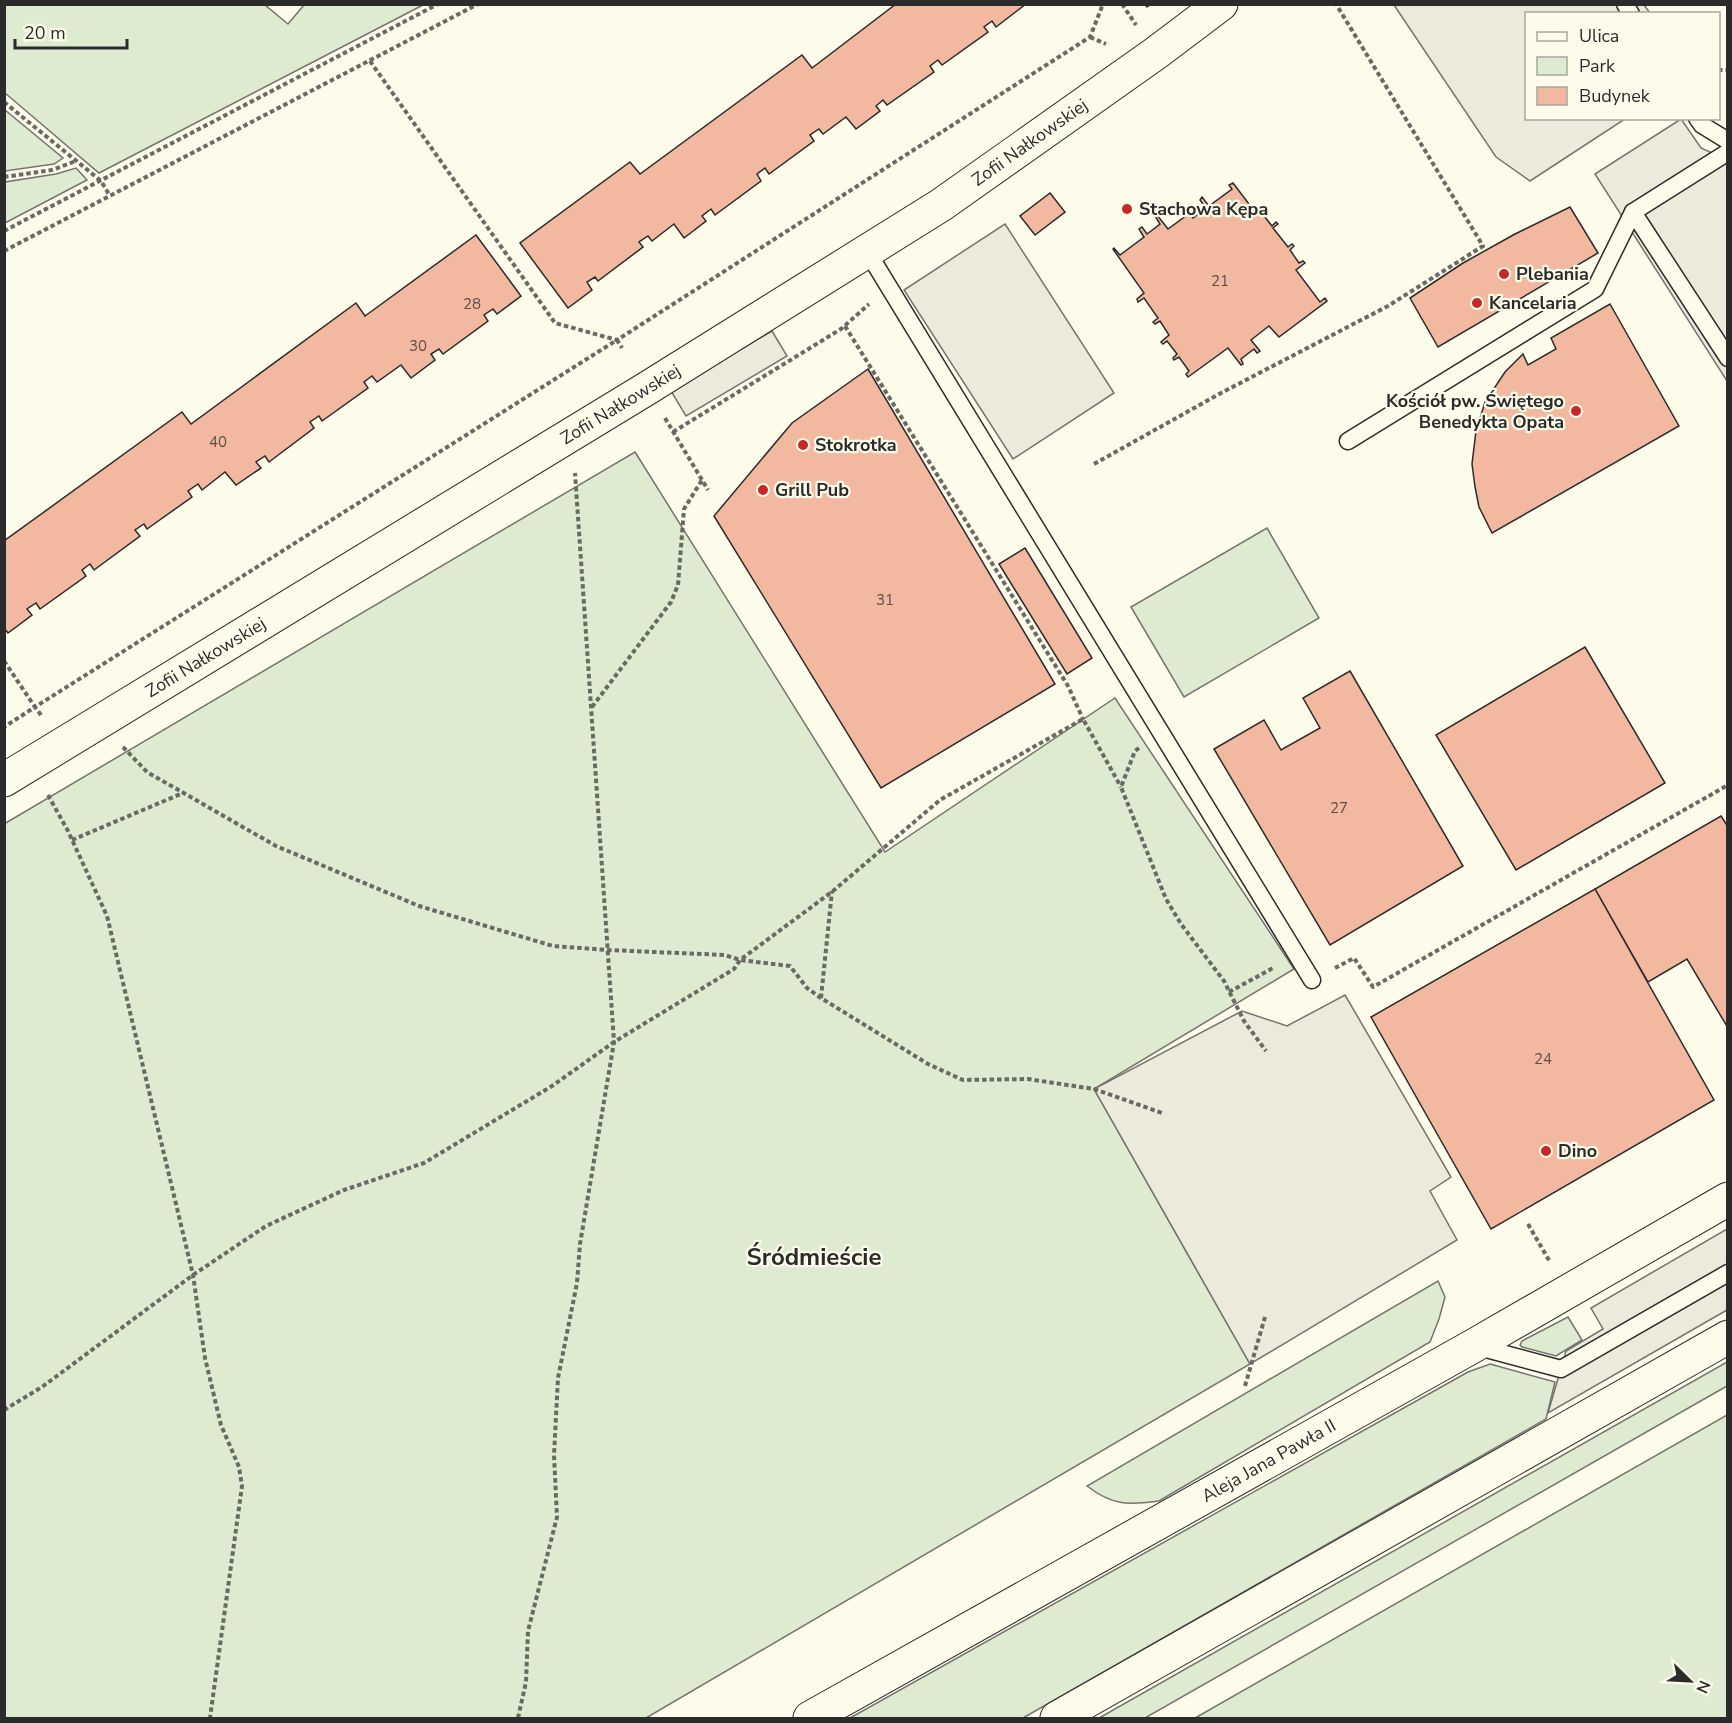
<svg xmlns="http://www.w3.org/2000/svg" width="1732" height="1723" font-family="'Nunito Sans',sans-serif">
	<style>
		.green { fill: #deebd1; stroke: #74746e; stroke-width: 1.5 }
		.parking { fill: #eceadb; stroke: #74746e; stroke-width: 1.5 }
		.building { fill: #f2b8a0; stroke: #2b2b2b; stroke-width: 1.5 }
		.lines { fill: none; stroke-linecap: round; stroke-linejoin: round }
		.lane-casing { stroke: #2b2b2b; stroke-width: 19 }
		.street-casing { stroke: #2b2b2b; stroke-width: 35 }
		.secondary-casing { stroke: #2b2b2b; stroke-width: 35 }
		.path { stroke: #6a6964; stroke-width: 4; stroke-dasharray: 4.5 3; stroke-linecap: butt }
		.lane { stroke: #fdfbea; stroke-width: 16 }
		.street { stroke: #fdfbea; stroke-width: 33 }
		.secondary { stroke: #fdfbea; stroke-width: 33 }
		.fence { stroke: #2b2b2b; stroke-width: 1.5; stroke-dasharray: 8 3; stroke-linecap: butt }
		.poi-dot { fill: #c62828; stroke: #fdfbea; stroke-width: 2 }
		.labels { text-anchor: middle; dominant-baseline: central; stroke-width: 4.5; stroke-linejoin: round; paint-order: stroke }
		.number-label { font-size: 15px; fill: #5d4e48 }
		.street-label { font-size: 18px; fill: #2b2b2b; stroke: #fdfbea }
		.poi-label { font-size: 18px; font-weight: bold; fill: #2b2b2b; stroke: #fdfbea; text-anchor: start }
		.district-label { font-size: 24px; font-weight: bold; fill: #2b2b2b; stroke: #fdfbea }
	</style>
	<rect width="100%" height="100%" fill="#fdfbea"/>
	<g class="green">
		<polygon points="5,4 265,5 288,24 304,5 423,5 99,173 5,93"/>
		<polygon points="5,110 63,158 54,164 5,171"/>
		<polygon points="76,168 87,180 5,223 5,182 56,174"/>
		<polygon points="635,452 885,852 1115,698 1294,969 1094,1089 1250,1364 646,1718 5,1718 4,824"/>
		<polygon points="1267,528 1319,618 1184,697 1131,607"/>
		<path d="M1438,1281L1445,1297L1439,1319L1430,1342L1159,1501C1128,1505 1113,1506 1087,1486Z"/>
		<polygon points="1568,1317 1582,1340 1556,1356 1522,1347 1520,1345 1522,1341"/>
		<polygon points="1727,1362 1727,1386 1145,1718 1099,1718"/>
		<polygon points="1490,1364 1555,1382 1546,1419 1023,1718 850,1718 1468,1372"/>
		<polygon points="1727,1415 1727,1718 1195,1718"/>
	</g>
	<g class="parking">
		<polygon points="1394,5 1644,5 1650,13 1526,14 1526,118 1625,119 1530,181 1496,157"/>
		<polygon points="1681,119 1701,148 1727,160 1727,381 1595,174"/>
		<polygon points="1005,224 1114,393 1013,459 904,290"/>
		<polygon points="772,331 787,356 686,416 671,391"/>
		<polygon points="1345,995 1451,1177 1430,1191 1457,1240 1250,1364 1094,1089 1242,1011 1287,1026"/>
		<polygon points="1727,1229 1727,1310 1548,1413 1566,1351 1603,1329 1591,1308"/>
	</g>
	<g class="building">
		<polygon points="896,4 1026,4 996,27 992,21 984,27 988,32 942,65 938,60 930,66 934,72 887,105 883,100 876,106 880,111 856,129 846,117 823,134 819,129 810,135 814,141 769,174 765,168 757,174 761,181 715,215 711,209 702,216 706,221 684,238 674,224 652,241 648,236 639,242 643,247 598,281 595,277 587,282 592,290 568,308 520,243 630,162 640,174 802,55 812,68"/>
		<polygon points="1233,183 1255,212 1264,205 1265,208 1261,212 1272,226 1276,222 1278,224 1273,228 1288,247 1292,244 1294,246 1290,250 1299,263 1303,261 1305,263 1296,270 1320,302 1325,298 1327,301 1279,337 1269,326 1251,340 1260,351 1257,353 1254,349 1241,359 1243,364 1241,365 1228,348 1188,377 1186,374 1189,371 1179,357 1174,360 1173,358 1177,354 1167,341 1163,344 1161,342 1169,335 1160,321 1155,324 1153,322 1158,318 1144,298 1138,302 1137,299 1144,293 1113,249 1114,248 1120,255 1144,237 1139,229 1142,227 1147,234 1160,224 1155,216 1157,215 1168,229 1187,215 1184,211 1186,209 1193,218 1206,208 1200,200 1202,197 1209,206 1232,189 1229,185"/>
		<polygon points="1050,193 1065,212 1035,235 1020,216"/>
		<polygon points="1570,207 1598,253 1438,347 1410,298 1463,263 1515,234"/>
		<polygon points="476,235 521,296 497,314 493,309 484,315 488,321 443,354 439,349 431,354 435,360 411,378 401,365 377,382 372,376 364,382 368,388 322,421 319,416 310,422 314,428 269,462 265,456 256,462 261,468 236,485 225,472 202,490 198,484 188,491 192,497 147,529 144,524 135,530 140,536 94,570 90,564 82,570 86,576 40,609 36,603 27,609 32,615 8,633 4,628 4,541 182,412 191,424 356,303 365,316"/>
		<polygon points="1610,304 1679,426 1492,533 1479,507 1475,487 1472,464 1476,431 1485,402 1505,372 1523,354 1528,365 1556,349 1551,338"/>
		<polygon points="868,369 1055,684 881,788 714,516 792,423"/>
		<polygon points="1025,548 1092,658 1067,674 999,564"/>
		<polygon points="1585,647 1665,783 1516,870 1436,735"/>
		<polygon points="1350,671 1463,866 1330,945 1214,749 1264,720 1281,750 1320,728 1303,698"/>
		<polygon points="1721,816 1728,827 1728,1028 1687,959 1648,982 1595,889"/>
		<polygon points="1595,889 1714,1100 1491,1229 1371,1017"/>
	</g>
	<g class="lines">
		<g class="lane-casing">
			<g id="lane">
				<polyline points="1625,4 1631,14"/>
				<polyline points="1697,118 1702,125 1728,141"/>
				<polyline points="1728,152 1633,212 1728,358"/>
				<polyline points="867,251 1312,980"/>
				<polyline points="1348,441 1595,289 1633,212"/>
				<polyline points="1475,1346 1561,1369 1728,1273"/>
			</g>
		</g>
		<g class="street-casing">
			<g id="street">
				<path id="s1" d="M4,780L646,389L941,205L1156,53L1221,4"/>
			</g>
		</g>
		<g class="secondary-casing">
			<g id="secondary">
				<path id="s2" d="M810,1718L1475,1345L1728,1199"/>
				<polyline points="1057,1718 1728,1337"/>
			</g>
		</g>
		<g class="path">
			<polyline points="1122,4 1136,25"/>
			<polyline points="1090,37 1106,44"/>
			<polyline points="370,61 555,323 617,340 1090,37 1103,4"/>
			<polyline points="1718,70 1728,70"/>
			<polyline points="4,102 101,181 110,196"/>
			<polyline points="4,177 52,170 76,161"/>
			<polyline points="4,231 438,4"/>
			<polyline points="4,251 478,4"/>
			<polyline points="845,326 1068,686 1083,719"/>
			<polyline points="665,418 708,490"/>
			<polyline points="673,432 841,329 869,304"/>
			<polyline points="1094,464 1221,393 1388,306 1483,246 1336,4"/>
			<polyline points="4,661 35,707 4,727"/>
			<polyline points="592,707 671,602 678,585 684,509 702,480"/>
			<polyline points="41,715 35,707 617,340 622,348"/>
			<polyline points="123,747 147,772 276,846 419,906 553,946 608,950 725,955 740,960 790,966 807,988 821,998 928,1064 963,1080 1028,1079 1094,1089 1162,1113"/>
			<polyline points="1139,748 1135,751 1121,787 1166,899 1181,924 1224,981 1244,1021 1266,1051"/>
			<polyline points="48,795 68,831 107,916 193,1275 205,1358 221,1425 239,1467 242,1486 210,1718"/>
			<polyline points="72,840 183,793"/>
			<polyline points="1335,968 1354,958 1373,987 1728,785"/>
			<polyline points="1229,992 1273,968"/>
			<polyline points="821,998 832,891"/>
			<polyline points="1528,1224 1550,1262"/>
			<polyline points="1245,1386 1265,1317"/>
			<polyline points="4,1410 42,1387 193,1275 266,1226 344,1190 424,1163 552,1086 614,1042 734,969 740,960 833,891 940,800 1083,719 1121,787"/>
			<polyline points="518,1718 526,1682 528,1631 557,1517 554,1455 558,1378 577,1283 580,1244 614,1042 575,473"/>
		</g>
		<use href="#lane" class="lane"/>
		<use href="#street" class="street"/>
		<use href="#secondary" class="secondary"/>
		<polyline class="fence" points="1145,4 1147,7 1151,4"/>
	</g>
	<g class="poi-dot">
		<circle cx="1127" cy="209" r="6"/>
		<circle cx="1504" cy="274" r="6"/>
		<circle cx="1477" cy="303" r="6"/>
		<circle cx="1576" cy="411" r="6"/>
		<circle cx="803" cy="445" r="6"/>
		<circle cx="763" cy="490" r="6"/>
		<circle cx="1546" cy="1151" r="6"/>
	</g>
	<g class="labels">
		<g class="number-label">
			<text x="1220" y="281">21</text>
			<text x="472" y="304">28</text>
			<text x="418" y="346">30</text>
			<text x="218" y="442">40</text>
			<text x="885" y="600">31</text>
			<text x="1339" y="808">27</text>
			<text x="1543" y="1059">24</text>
		</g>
		<g class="street-label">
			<text stroke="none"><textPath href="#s1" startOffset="1208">Zofii Nałkowskiej</textPath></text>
			<text stroke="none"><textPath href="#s1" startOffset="722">Zofii Nałkowskiej</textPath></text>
			<text stroke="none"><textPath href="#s1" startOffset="236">Zofii Nałkowskiej</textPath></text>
			<text stroke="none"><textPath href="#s2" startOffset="526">Aleja Jana Pawła II</textPath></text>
		</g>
		<g class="poi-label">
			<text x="1139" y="209">Stachowa Kępa</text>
			<text x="1516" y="274">Plebania</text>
			<text x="1489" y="303">Kancelaria</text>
			<text x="1564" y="401" text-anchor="end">Kościół pw. Świętego<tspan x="1564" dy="21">Benedykta Opata</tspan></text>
			<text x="815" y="445">Stokrotka</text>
			<text x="775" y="490">Grill Pub</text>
			<text x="1558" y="1151">Dino</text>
		</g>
		<g class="district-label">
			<text x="814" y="1257">Śródmieście</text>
		</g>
	</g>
	<rect width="1732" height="1723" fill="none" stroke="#2b2b2b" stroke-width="12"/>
	<rect x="1525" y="12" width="195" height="108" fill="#fdfbea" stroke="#a9a89e" stroke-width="1.5"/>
	<rect x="1537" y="32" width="30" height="9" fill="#fdfbea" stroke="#a9a89e" stroke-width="1.5"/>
	<text x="1579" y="42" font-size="18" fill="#2b2b2b">Ulica</text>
	<rect x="1537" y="57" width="30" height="18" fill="#deebd1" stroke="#a9a89e" stroke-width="1.5"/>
	<text x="1579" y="72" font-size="18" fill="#2b2b2b">Park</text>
	<rect x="1537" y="87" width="30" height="18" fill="#f2b8a0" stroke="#a9a89e" stroke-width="1.5"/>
	<text x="1579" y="102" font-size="18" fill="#2b2b2b">Budynek</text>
	<g transform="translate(1690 1681) rotate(114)" stroke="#fdfbea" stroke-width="4.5" paint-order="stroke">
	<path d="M0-4.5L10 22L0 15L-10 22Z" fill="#2b2b2b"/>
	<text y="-9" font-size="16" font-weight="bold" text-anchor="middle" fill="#2b2b2b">N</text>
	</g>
	<path d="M15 39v9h112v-9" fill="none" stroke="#2b2b2b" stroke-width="3"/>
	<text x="24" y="39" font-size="18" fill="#2b2b2b" stroke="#fdfbea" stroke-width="4.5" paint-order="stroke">20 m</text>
</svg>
